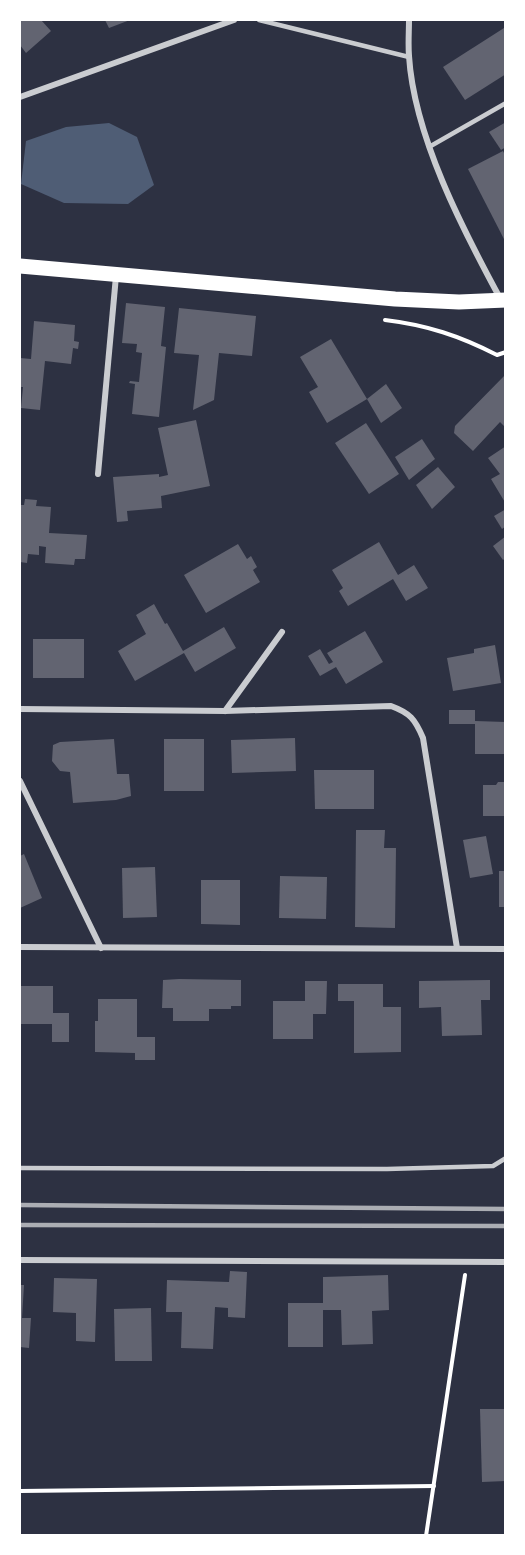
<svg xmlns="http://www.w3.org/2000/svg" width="525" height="1555" font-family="'DejaVu Sans',sans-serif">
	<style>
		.water { fill: #4f5d75 }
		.building { fill: #626471 }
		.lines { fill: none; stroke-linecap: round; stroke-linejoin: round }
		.path { stroke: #fff; stroke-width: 4 }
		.service { stroke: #caccd0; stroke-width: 4.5 }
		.minor { stroke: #caccd0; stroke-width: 6 }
		.primary { stroke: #fff; stroke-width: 15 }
		.rail { stroke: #abadb3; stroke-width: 4.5 }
	</style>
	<rect width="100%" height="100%" fill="#2d3142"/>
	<polygon class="water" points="109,123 137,137 154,185 128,204 64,203 21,184 26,141 66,127"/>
	<g class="building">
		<polygon points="20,20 41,20 51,31 26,53 20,45"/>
		<polygon points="105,20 130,20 109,28"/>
		<polygon points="504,28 506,74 465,100 443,67"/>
		<polygon points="506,122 506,147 501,150 489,132"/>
		<polygon points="503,151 506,157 506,243 468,169"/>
		<polygon points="126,303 165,307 161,346 166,347 159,417 132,414 135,384 129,383 130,381 139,382 142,353 136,352 137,344 122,343"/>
		<polygon points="179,308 256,316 252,356 219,353 214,400 193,410 199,355 174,353"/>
		<polygon points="34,321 75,325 74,341 79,342 78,349 73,348 71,364 45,361 40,410 21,408 23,387 20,387 20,358 31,359"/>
		<polygon points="331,339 367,399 327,423 309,392 318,387 300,357"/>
		<polygon points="506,374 506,428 500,422 473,451 454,433 455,426"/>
		<polygon points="386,384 402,408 381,423 367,399"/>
		<polygon points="196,420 210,486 161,496 162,508 127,511 128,521 117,522 113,477 159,474 159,477 168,475 158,428"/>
		<polygon points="366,423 399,474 369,494 335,443"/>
		<polygon points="422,439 435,459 409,480 395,457"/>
		<polygon points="506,446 506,504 491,479 500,474 488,458"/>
		<polygon points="438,467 455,487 432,509 416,485"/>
		<polygon points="25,499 37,500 36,506 51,507 49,533 87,535 85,559 75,559 74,565 45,563 46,547 39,546 39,555 28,554 27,563 20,562 20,505 24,505"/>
		<polygon points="506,509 506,526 502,529 494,516"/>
		<polygon points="506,536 506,558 503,560 493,546"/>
		<polygon points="379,542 398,575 414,565 428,588 406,601 393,579 348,606 339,591 343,588 332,570"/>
		<polygon points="238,544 247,559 251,556 257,567 253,570 260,582 206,613 184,575"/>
		<polygon points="154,604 165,624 167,623 183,651 224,627 236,648 195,672 184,653 135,681 118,651 146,634 136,615"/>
		<polygon points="365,631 383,662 346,684 336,667 320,676 308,656 320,649 329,664 333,662 327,653"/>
		<rect x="33" y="639" width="51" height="39"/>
		<polygon points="495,645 501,683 453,691 447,658 474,653 474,649"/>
		<polygon points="449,710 475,710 475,721 506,722 506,754 475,754 475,724 449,724"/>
		<polygon points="295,738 296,771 232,773 231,740"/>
		<polygon points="114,739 117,774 129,774 131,796 116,800 73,803 70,772 60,771 52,761 53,745 60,742"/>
		<rect x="164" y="739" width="40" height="52"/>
		<polygon points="314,770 374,770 374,809 315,809"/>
		<polygon points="498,782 506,782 506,816 483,816 483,785 496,785"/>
		<polygon points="356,830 385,830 384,848 396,848 395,928 355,927"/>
		<polygon points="486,836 493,874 470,878 463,840"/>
		<polygon points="24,854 42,898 20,908 20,856"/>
		<polygon points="155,867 157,917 123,918 122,868"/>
		<rect x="499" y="871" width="7" height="36"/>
		<polygon points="280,876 327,877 326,919 279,918"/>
		<polygon points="201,880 240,880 240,925 201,924"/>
		<polygon points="179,979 241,980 241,1006 231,1006 231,1009 209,1009 209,1021 173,1021 173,1008 162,1008 163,980"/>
		<polygon points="490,980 490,1000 481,1000 482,1035 442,1036 441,1007 419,1008 419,981"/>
		<polygon points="305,981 327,981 326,1014 313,1014 313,1039 273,1039 273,1001 305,1001"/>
		<polygon points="338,984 383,984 383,1007 401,1007 401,1052 354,1053 354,1001 338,1001"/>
		<polygon points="21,986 53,986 53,1013 69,1013 69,1042 52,1042 52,1024 20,1024"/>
		<polygon points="98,999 137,999 137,1037 155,1037 155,1060 135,1060 135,1053 95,1052 95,1021 98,1021"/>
		<polygon points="230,1271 247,1272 245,1318 228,1317 228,1308 215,1307 213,1349 181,1348 182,1312 166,1312 167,1280 229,1282"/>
		<polygon points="388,1275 389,1310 372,1311 373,1344 342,1345 341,1310 323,1310 323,1347 288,1347 288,1303 323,1303 323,1277"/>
		<polygon points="54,1278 97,1279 95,1342 76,1341 76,1313 53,1312"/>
		<polygon points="20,1285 24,1285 22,1318 31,1318 29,1348 20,1347"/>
		<polygon points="151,1308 152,1361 115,1361 114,1309"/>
		<polygon points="480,1409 506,1409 506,1481 482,1482"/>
	</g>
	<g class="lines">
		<g class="path">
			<path d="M385,320C427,325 460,336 497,355L506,352"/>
			<polyline points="20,1491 434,1486"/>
			<polyline points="426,1536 465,1275"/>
		</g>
		<g class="service">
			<polyline points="259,20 409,57"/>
			<polyline points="429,147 506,103"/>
			<polyline points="20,1168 387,1169 493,1166 506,1158"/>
		</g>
		<g class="minor">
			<path d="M409,20C409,32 408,44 409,56C414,136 463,230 501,300"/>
			<polyline points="20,97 234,20"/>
			<polyline points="98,474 116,276"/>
			<path d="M20,709L225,711L391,706C410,713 415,719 423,738L457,948"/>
			<polyline points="225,711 282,632"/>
			<polyline points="20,781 101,948"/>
			<polyline points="20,947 506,949"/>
			<polyline points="20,1260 506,1262"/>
		</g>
		<polyline class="primary" points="20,266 395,299 459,302 506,300"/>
		<g class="rail">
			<polyline points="20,1205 506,1209"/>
			<polyline points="20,1225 506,1226"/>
		</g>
	</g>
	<rect width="525" height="1555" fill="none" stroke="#ffffff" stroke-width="42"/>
</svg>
